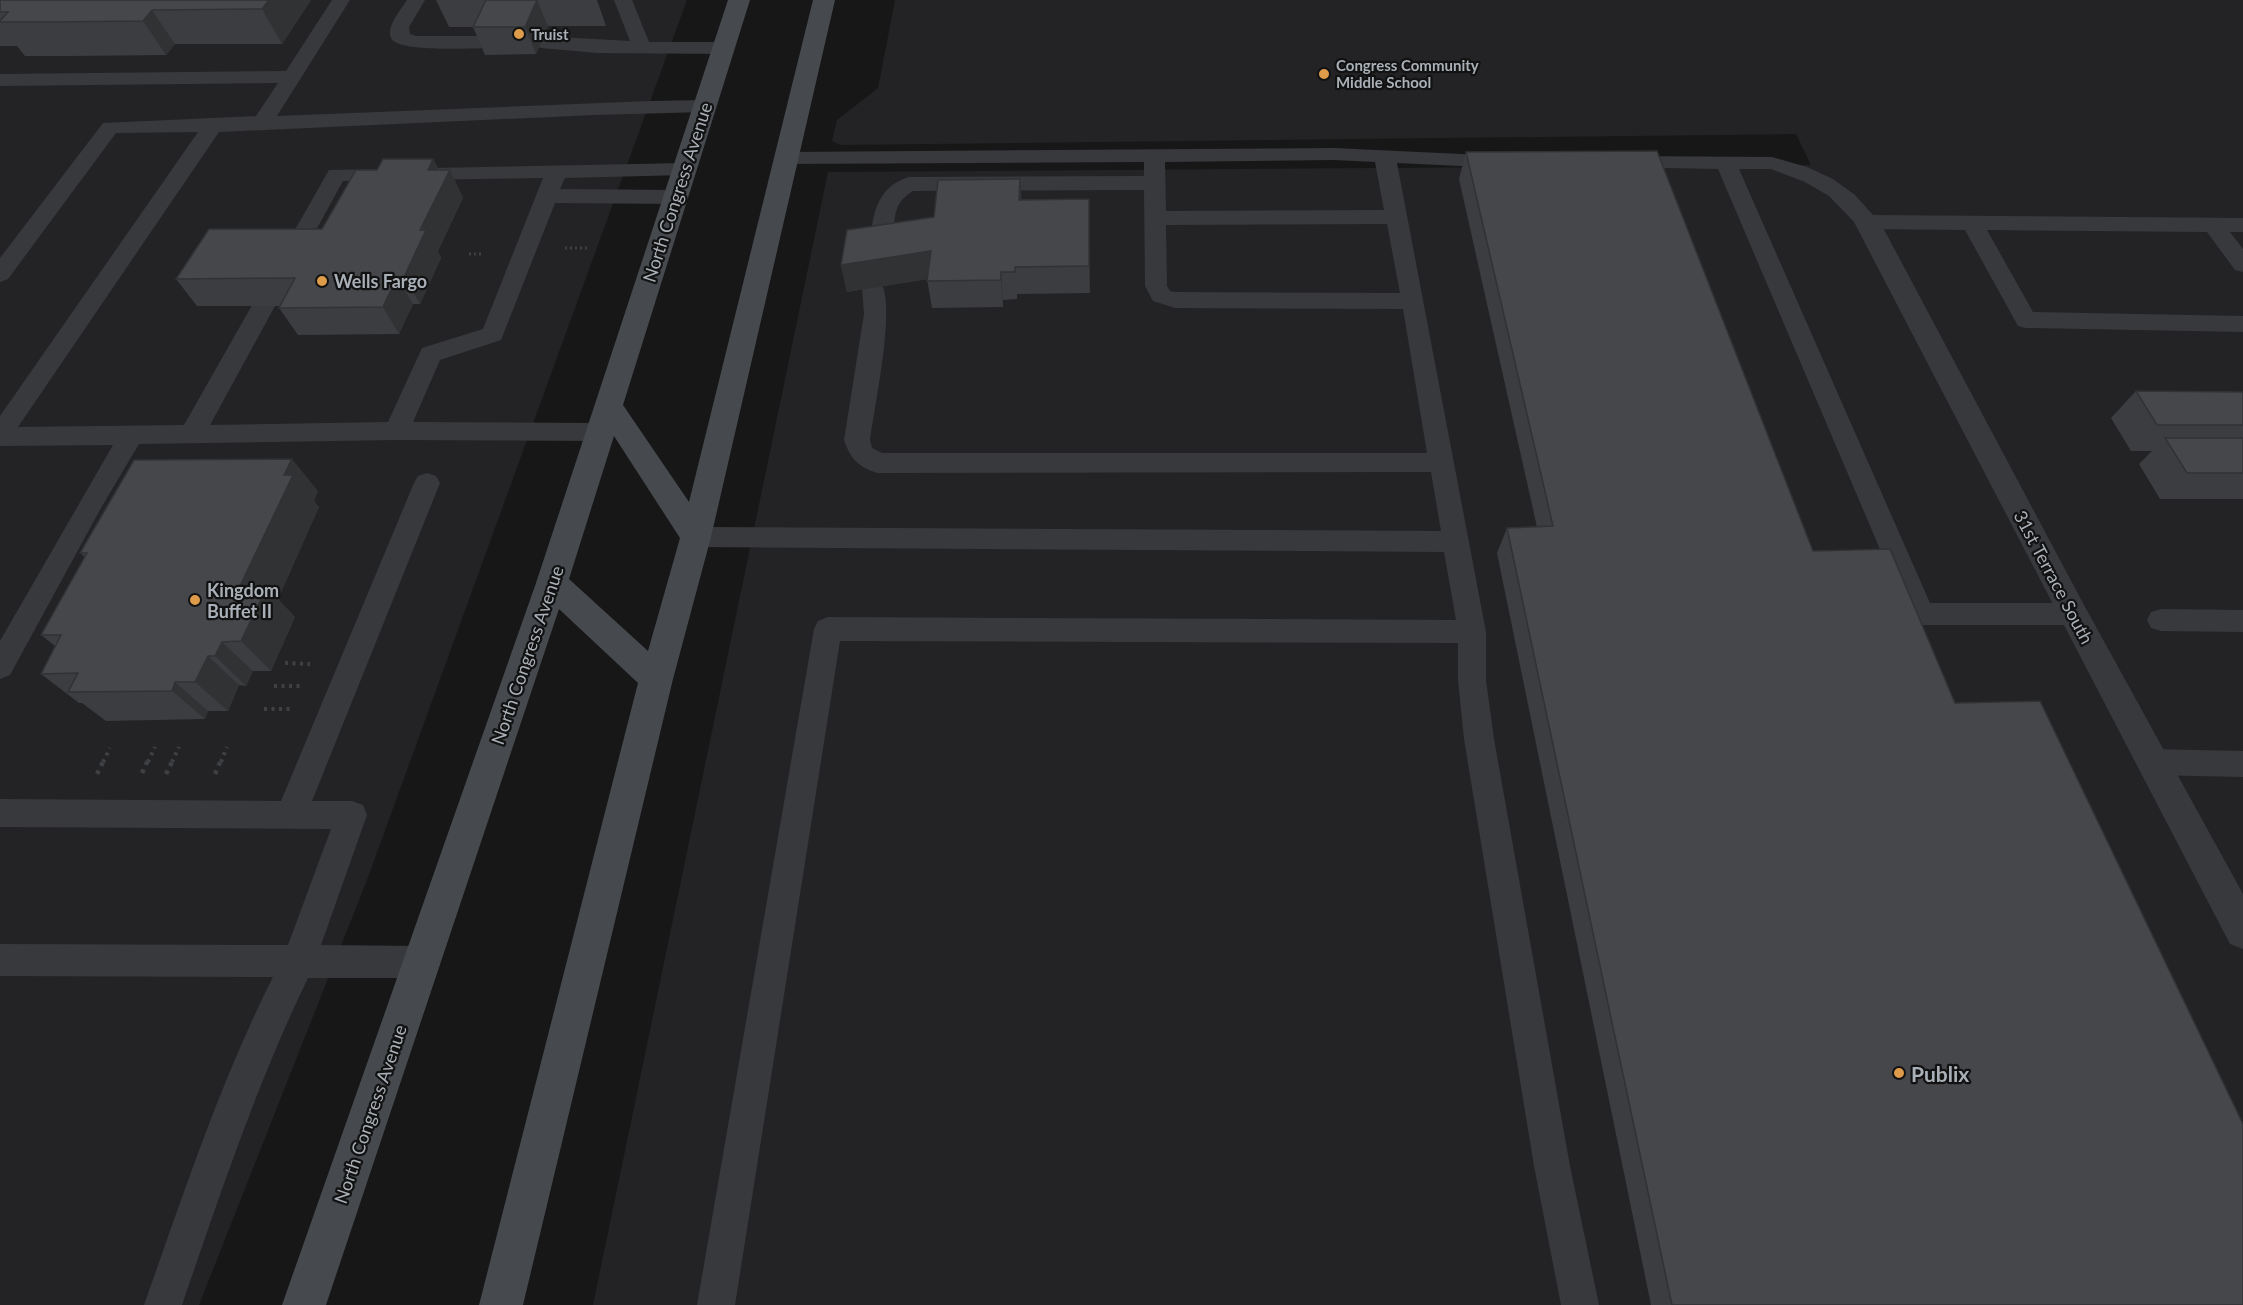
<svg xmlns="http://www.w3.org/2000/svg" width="2243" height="1305" font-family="Lato,sans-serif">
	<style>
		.built { fill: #232325 }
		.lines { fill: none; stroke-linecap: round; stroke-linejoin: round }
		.path-far2 { stroke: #3e4044; stroke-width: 3; stroke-dasharray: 2 3; stroke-linecap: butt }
		.path-far1 { stroke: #3e4044; stroke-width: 4; stroke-dasharray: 3 4.5; stroke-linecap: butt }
		.path { stroke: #3e4044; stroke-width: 4.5; stroke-dasharray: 4 5; stroke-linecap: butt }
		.service { fill: #38393d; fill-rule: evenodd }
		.minor { fill: #38393d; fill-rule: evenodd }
		.secondary { fill: #46494d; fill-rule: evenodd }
		.wall { fill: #3c3d40 }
		.shaded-wall { fill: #313234 }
		.building { fill: #46474b; stroke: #313234; stroke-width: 1.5 }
		.poi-dot { fill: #de9b49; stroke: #121213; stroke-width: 2 }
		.labels { text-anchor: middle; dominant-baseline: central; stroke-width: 4.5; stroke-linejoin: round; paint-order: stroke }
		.far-poi-label { font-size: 15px; font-weight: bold; fill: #aab0b7; stroke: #121213; text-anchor: start }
		.street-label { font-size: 18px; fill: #aab0b7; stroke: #121213 }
		.poi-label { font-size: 18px; font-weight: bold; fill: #aab0b7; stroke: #121213; text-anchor: start }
		.near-poi-label { font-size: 21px; font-weight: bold; fill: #aab0b7; stroke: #121213; text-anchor: start }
	</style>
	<rect width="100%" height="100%" fill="#171718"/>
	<g class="built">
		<polygon points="0,0 687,0 367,880 199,1305 0,1305"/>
		<polygon points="895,0 2243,0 2243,1305 593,1305 828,172 1811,165 1796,134 841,145 832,141 837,120 878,88"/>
	</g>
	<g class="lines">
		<g class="path-far2">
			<polyline points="565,248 588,248"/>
			<polyline points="469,254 483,254"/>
		</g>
		<g class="path-far1">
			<polyline points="285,663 310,664"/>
			<polyline points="274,686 301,686"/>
			<polyline points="264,709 291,709"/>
			<polyline points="103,762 110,748"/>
			<polyline points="148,762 155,747"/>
			<polyline points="172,762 179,747"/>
			<polyline points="221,762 227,747"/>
		</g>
		<g class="path">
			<polyline points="142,773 148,760"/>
			<polyline points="97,774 104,760"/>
			<polyline points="166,774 173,760"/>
			<polyline points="215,774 221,760"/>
		</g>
		<g class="service">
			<polygon points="332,0 350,0 277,116 650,101 705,100 712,102 715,106 712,110 705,112 594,115 219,132 18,427 184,425 255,300 263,298 271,300 275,306 210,425 388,422 422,348 483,329 543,178 343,181 299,261 291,263 283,261 280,256 329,170 685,163 692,164 696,169 692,174 685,175 565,178 560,189 676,190 684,192 687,197 684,202 676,204 555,203 501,340 440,360 413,422 601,423 610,426 614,432 610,438 601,441 396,440 139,444 101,508 10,675 0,679 0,641 113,445 0,446 0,416 198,132 116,133 8,279 0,282 0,258 103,123 256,116 278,83 0,86 0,74 286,71"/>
			<path d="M407,0H425L409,27L410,34L416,36H491L498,38L501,42L498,46L491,48C475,48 397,53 391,38C386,26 401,10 407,0Z"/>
			<polygon points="614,0 632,0 649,42 723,42 730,44 733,48 730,52 723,54 597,53 541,48 534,46 531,42 534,38 541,36 630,41"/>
			<path d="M1334,148L1503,156L1510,157L1513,162L1510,167L1503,168L1397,163L1486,632V680L1494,739L1570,1166L1599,1305H1561L1534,1166L1464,739L1458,680V643L840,641L735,1305H697L814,629L818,621L828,617L1456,620L1444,552L696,547L687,544L683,537L687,530L696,527L1441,531L1431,472L877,473C858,467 850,458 844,440L864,314L862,288L865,283L873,280L881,283C896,307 874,408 870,440L872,448L882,453H1427L1403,309L1175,308L1153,301L1145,286L1144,190L913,191C883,208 902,236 888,258L880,260L872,258C868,251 870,244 871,236C873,209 881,185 909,177L1144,176V162L785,164L778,163L775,158L778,153L785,152ZM1334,160L1375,162L1384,210L1166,211L1165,162ZM1387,224L1400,293L1175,292L1170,291L1167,286L1166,225Z"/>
			<polygon points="1624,156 1772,157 1807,167 1833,179 1855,195 1873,215 2243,218 2243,232 2230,232 2243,249 2243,272 2235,270 2207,232 1987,230 2033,312 2243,316 2243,332 2026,328 2018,326 1965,230 1867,229 1859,227 1829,196 1805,182 1771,169 1739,169 1930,603 2073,603 2083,606 2087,614 2083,622 2073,625 1921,625 1911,622 1718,169 1617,167 1614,162 1617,157"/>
			<path d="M427,473L436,476L440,483L312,801H352L363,805L367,815L321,945L423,946L435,951L440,962L435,973L423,978H308C257,1083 220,1194 182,1305H144C183,1195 220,1082 273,977L0,976V944L288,945L331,829L0,827V799L281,801L414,483L418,476Z"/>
			<polygon points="2161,609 2243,610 2243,632 2161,631 2151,628 2147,620 2151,612"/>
			<polygon points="2151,749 2243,751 2243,777 2151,775 2140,771 2136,762 2140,753"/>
		</g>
		<polygon class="minor" points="1867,214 1876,216 1880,222 2084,605 2243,894 2243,949 2230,944 1854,222 1858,216"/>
		<path class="secondary" d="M728,0H750L623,405L689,502L813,0H835L711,537L673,679L523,1305H479L638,683L559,609L326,1305H282L536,583ZM614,436L680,538L648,651L569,579Z"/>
	</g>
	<g class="wall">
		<polygon points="0,0 311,0 282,44 175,44 166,55 71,56 25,56 17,46 0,46"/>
		<polygon points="436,0 597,0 606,26 548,26 536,54 485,55 473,27 449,27"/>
		<polygon points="1466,152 1813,551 1955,703 2243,1305 1651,1305 1497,553 1507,528 1537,527 1459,179"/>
		<polygon points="433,159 439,170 450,170 463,198 438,251 441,258 420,304 413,304 399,334 298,335 279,308 280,306 197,306 176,279 322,229 377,170"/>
		<polygon points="1020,179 1021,200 1089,199 1090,293 1017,294 1017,299 1003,300 1003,307 932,308 927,279 847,292 841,265 934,217"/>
		<polygon points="2136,391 2243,392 2243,499 2160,499 2139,464 2152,451 2131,451 2111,418"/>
		<polygon points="318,491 314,501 319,507 278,599 295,617 271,671 253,671 246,686 239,685 228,711 208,711 205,719 106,721 82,703 79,703 41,674 55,646 41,635 85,557 80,553"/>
	</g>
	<g class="shaded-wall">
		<polygon points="269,0 311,0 282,44 262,9"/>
		<polygon points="537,0 548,26 536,54 525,27"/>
		<polygon points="152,10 175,44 166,55 143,21"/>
		<polygon points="433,159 444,181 450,170 463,198 438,251 441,258 420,304 404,277 420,230 428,170"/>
		<polygon points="1020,179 1022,206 1019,200"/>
		<polygon points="1089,199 1089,226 1090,293 1089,266"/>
		<polygon points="931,251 935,278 847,292 841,265"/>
		<polygon points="1001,272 1003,300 1003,307 1001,280"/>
		<polygon points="397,277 413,304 399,334 383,307"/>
		<polygon points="292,459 318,491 314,501 319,507 278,599 295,617 271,671 241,641 240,586 284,475"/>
		<polygon points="222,642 253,671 246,686 215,656"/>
		<polygon points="208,656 239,685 228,711 195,682"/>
		<polygon points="175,682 208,711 205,719 172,691"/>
	</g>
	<g class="building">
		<polygon points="0,0 269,0 262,9 152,10 143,21 46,22 0,22 0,21 8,12 0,12"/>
		<polygon points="486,0 537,0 525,27 473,27"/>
		<polygon points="1657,151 1813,551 1890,549 1955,703 2040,701 2243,1124 2243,1305 1672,1305 1507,528 1553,526 1466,152"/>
		<polygon points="383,159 433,159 428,170 450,170 420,230 426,230 404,277 397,277 383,307 279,308 295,278 176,279 209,229 322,229 356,170 377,170"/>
		<polygon points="1020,179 1019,200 1089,199 1089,266 1015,267 1015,272 1001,272 1001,280 927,281 931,251 841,265 847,230 934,217 938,180"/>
		<polygon points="2136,391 2243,392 2243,425 2157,425"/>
		<polygon points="2165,438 2243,438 2243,473 2187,473"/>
		<polygon points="292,459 284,475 293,475 240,586 267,587 241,641 222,642 215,656 208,656 195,682 175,682 172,691 68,692 78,673 41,674 61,635 41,635 87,553 80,553 134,460"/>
	</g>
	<g class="poi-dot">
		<circle cx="519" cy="34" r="6"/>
		<circle cx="1324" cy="74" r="6"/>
		<circle cx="322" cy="281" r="6"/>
		<circle cx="195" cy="600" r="6"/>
		<circle cx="1899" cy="1073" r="6"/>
	</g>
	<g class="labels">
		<g class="far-poi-label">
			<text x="531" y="34">Truist</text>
			<text x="1336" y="65">Congress Community<tspan x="1336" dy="17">Middle School</tspan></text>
		</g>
		<g class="street-label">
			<text transform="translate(677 192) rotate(-72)">North Congress Avenue</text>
			<text transform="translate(2054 577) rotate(62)">31st Terrace South</text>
			<text transform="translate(527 655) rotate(-71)">North Congress Avenue</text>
			<text transform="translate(370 1114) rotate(-71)">North Congress Avenue</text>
		</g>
		<g class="poi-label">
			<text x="334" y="281">Wells Fargo</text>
			<text x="207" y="590">Kingdom<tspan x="207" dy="21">Buffet II</tspan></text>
		</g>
		<g class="near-poi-label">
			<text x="1911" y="1073">Publix</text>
		</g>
	</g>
</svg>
